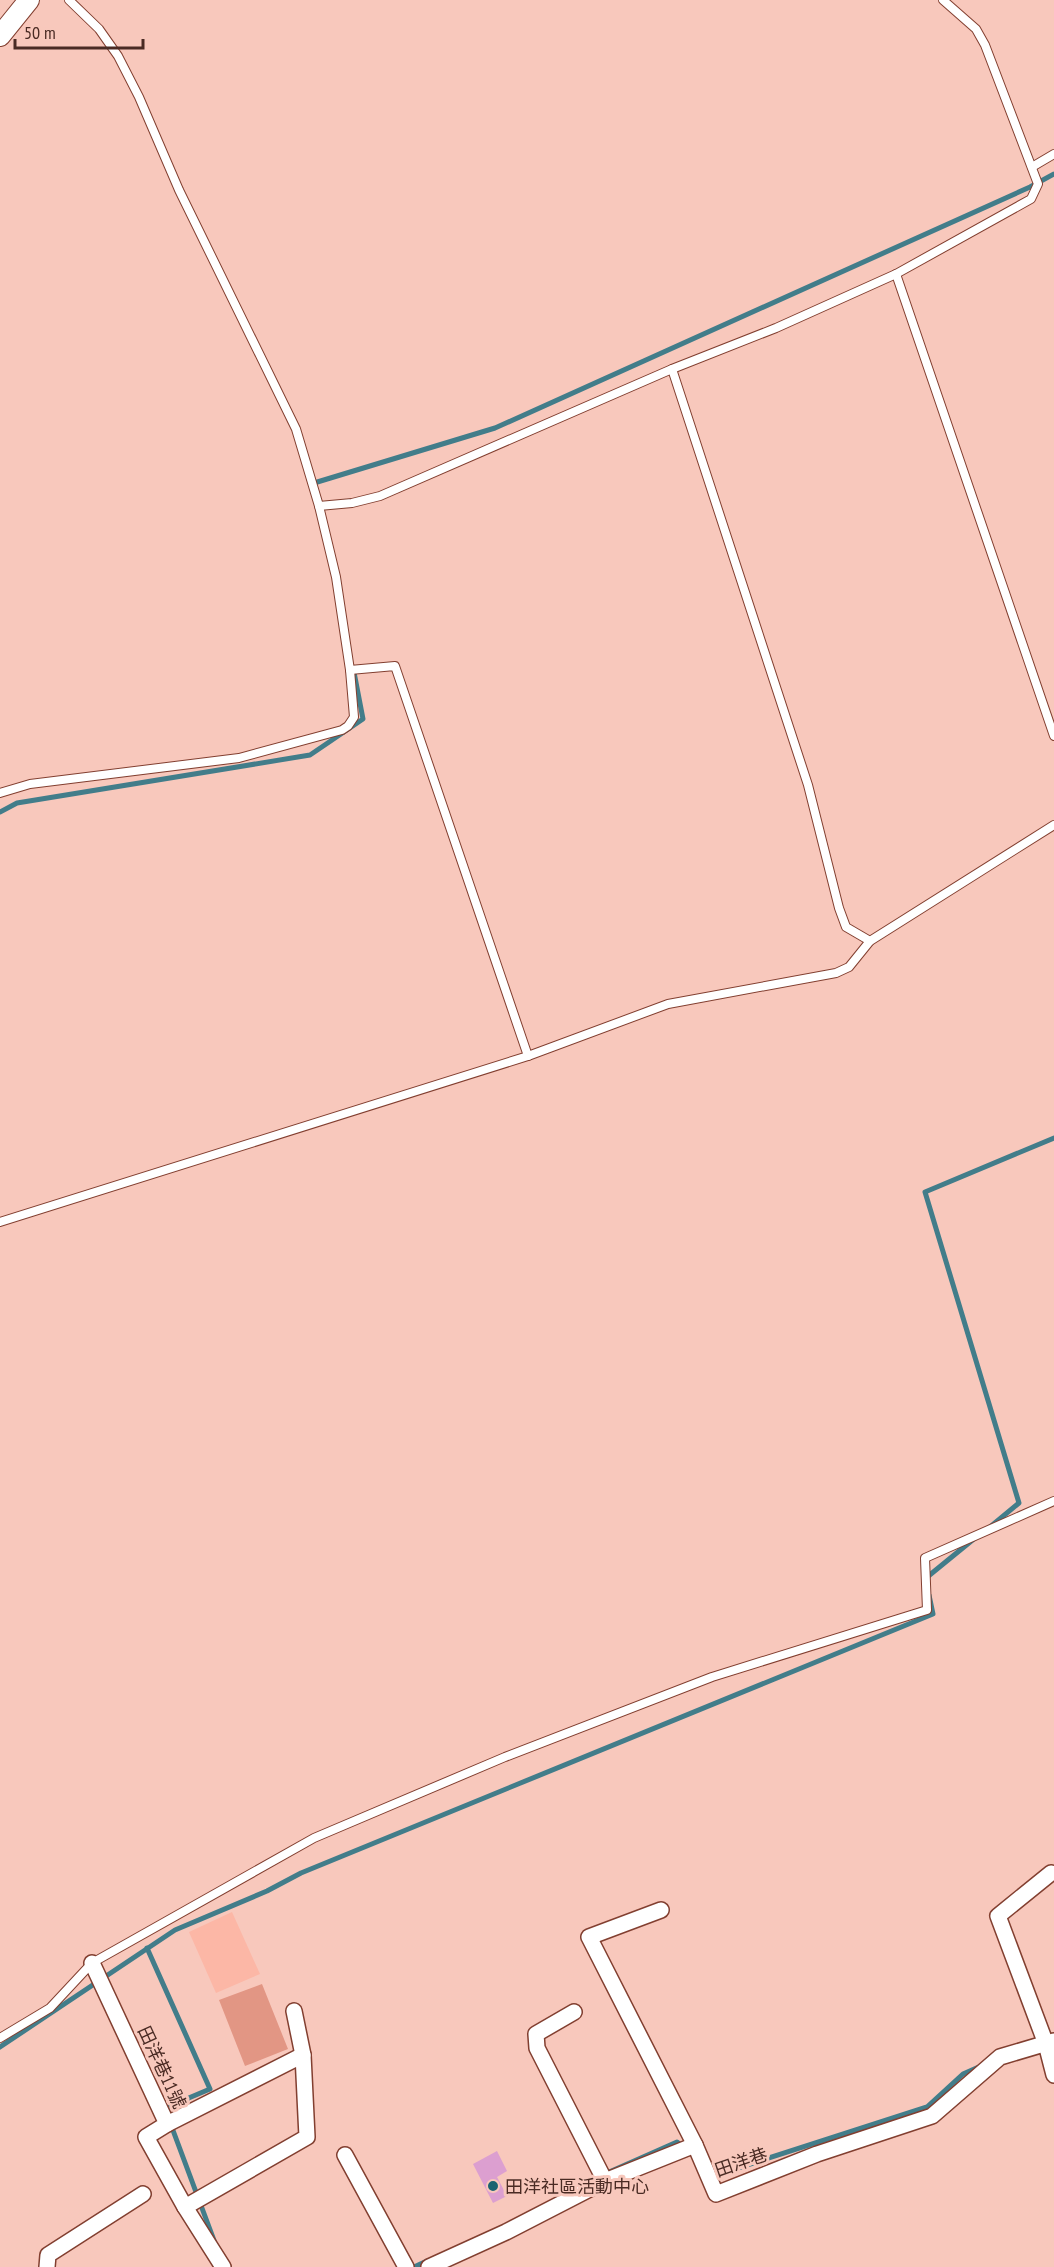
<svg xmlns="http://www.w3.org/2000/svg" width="1054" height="2267" font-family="'PT Sans Narrow','Noto Sans TC',sans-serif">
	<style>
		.built { fill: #fcb7a6 }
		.green { fill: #e29684 }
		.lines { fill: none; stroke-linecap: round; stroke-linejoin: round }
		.stream { stroke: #427d8a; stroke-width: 5 }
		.building { fill: #dc9fd0 }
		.service-casing { stroke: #823f30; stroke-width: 10 }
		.minor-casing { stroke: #823f30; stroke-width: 18 }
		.tertiary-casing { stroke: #823f30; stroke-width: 22 }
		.service { stroke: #fff; stroke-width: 8 }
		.minor { stroke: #fff; stroke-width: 15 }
		.tertiary { stroke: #fff; stroke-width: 20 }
		.poi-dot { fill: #1a6371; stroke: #f8c8bc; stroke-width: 2 }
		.labels { text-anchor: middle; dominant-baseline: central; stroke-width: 6; stroke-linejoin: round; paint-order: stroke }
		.street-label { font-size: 18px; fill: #4a2b24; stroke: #f8c8bc }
		.poi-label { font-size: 18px; fill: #4a2b24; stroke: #f8c8bc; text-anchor: start }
	</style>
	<rect width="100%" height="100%" fill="#f8c8bc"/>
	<polygon class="built" points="232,1912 260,1974 216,1993 189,1932"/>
	<polygon class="green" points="262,1984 288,2049 245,2066 219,2000"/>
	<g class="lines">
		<g class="stream">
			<polyline points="314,485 314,483 495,428 1030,187 1054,174"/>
			<polyline points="0,812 17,803 310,755 363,719 353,667"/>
			<polyline points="990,1527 1019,1503 925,1192 1054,1138"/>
			<polyline points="926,1580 926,1578 975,1538"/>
			<polyline points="147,1948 210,2089 165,2108 166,2111"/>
			<polyline points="0,2047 175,1930 267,1891 301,1873 933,1614 929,1595"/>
			<polyline points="171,2125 215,2243"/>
			<polyline points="607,2173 677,2142 682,2146"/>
			<polyline points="711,2174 713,2176 927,2107 963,2074 981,2066"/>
			<polyline points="414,2267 427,2261"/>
		</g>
	</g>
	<polygon class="building" points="497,2151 507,2171 497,2177 507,2196 493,2203 473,2164"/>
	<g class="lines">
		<g class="service-casing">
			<g id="service">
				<polyline points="1032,167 1054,154"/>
				<polyline points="896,274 1054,736"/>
				<polyline points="672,369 808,785 839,908 846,927 870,941"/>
				<polyline points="319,506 352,503 380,496 672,369 776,328 896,274 1031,199 1038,184 985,45 976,29 943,0"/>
				<polyline points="350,670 395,666 528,1056"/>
				<polyline points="0,793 30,784 239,758 342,730 348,726 354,717 350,670 336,577 319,506 296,429 179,190 139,97 118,56 99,29 69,0"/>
				<polyline points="0,1222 528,1056 668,1004 836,973 849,967 870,941 1054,825"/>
				<polyline points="0,2038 50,2008 92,1963 314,1838 505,1757 712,1677 927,1610 925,1558 1054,1501"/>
			</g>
		</g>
		<g class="minor-casing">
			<g id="minor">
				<polyline points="1051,1873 998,1916 1046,2044 1054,2075"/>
				<polyline points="661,1910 589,1937 695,2145"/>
				<polyline points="92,1963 167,2124 146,2137 185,2207 223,2267"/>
				<polyline points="574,2012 536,2034 537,2048 605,2181"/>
				<polyline points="167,2124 303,2055"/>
				<polyline points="345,2155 406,2267"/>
				<polyline points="185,2207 307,2137 303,2055 294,2011"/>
				<polyline points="47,2267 48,2255 143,2194"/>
				<polyline points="429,2267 506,2232 605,2181 695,2145 716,2194 817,2154 932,2116 1000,2057 1054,2041"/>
			</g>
		</g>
		<g class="tertiary-casing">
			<polyline id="tertiary" points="0,36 29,0"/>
		</g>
		<use href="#service" class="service"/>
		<use href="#minor" class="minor"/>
		<use href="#tertiary" class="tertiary"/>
	</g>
	<circle class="poi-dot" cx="493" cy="2186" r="6"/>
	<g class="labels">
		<g class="street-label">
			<text transform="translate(162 2067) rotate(65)">田洋巷11號</text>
			<text transform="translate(741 2162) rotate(-19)">田洋巷</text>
		</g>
		<g class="poi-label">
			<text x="505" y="2186">田洋社區活動中心</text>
		</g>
	</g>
	<path d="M15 39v9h128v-9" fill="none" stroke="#4a2b24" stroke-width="3"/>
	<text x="24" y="39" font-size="18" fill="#4a2b24" stroke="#f8c8bc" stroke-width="4.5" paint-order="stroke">50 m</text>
</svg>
